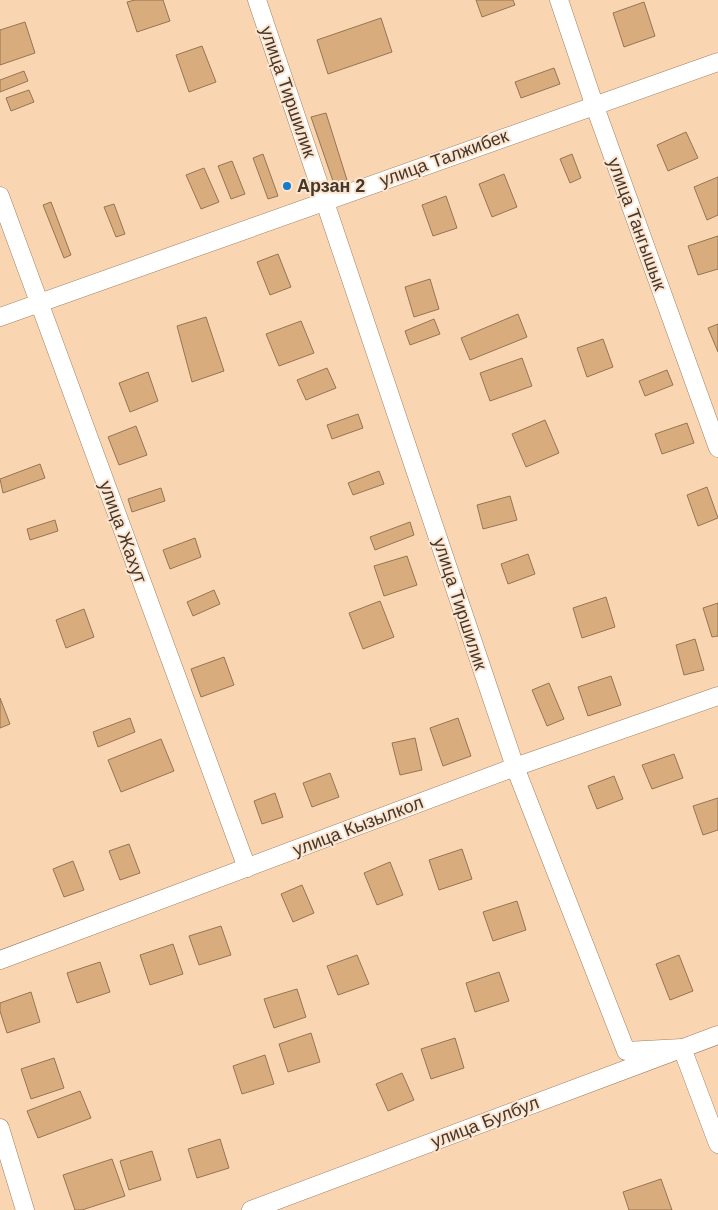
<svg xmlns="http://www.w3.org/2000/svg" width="718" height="1210" font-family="Helvetica,sans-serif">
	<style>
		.building { fill: #d9ac7d; stroke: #957554 }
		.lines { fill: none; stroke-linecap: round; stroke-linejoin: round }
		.minor-casing { stroke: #a1805f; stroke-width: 19 }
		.minor { stroke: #fff; stroke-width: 18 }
		.poi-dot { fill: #137dc8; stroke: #fbe5d0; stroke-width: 2 }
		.labels { text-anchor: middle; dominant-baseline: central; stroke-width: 4; stroke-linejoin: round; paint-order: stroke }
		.street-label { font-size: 18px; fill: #453729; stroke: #fbe5d0 }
		.poi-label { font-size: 18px; font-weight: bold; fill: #453729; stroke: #fbe5d0; text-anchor: start }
	</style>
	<rect width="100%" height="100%" fill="#f9d5b2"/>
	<g class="building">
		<polygon points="135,0 163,0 170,21 137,32 127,2"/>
		<polygon points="476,0 513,0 515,5 482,17"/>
		<polygon points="644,2 655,36 624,47 613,13"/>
		<polygon points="381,18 392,52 328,74 317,40"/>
		<polygon points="25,22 35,53 0,65 0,30"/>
		<polygon points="202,46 216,82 189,92 176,55"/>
		<polygon points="554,68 560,84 521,98 515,82"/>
		<polygon points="24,71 28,81 0,92 0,80"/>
		<polygon points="29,90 34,102 11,111 6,98"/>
		<polygon points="326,113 347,180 334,184 311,117"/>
		<polygon points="686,132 698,158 668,171 657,145"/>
		<polygon points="263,154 278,196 268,199 253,158"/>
		<polygon points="572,154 581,178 570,183 560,159"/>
		<polygon points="232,161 245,194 231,199 218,166"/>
		<polygon points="204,168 219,202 201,209 186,175"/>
		<polygon points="504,174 517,207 492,217 479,184"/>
		<polygon points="718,177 718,215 707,220 694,187"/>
		<polygon points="446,196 457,228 433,236 422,205"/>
		<polygon points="51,202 71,255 64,258 43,205"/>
		<polygon points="114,204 125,234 116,237 104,207"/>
		<polygon points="718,236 718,269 698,275 688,246"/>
		<polygon points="278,254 291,287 270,295 257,262"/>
		<polygon points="430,279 439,309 414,317 405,287"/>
		<polygon points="518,314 527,337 470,360 461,338"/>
		<polygon points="206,317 224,371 192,382 177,326"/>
		<polygon points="434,319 440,334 410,345 405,331"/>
		<polygon points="301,321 314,353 279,366 266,334"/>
		<polygon points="718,324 718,352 708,328"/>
		<polygon points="603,339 613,367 587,377 577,348"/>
		<polygon points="522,358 532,386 490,401 480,373"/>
		<polygon points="327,368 336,388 306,400 297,380"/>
		<polygon points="667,370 673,385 645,396 639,381"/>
		<polygon points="148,372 158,401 130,412 119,383"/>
		<polygon points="358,414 363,428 332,439 327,425"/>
		<polygon points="545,420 559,453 526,467 512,434"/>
		<polygon points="687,423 694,443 662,454 655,434"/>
		<polygon points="136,426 147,455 119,465 108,437"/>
		<polygon points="40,464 45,478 3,493 0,479"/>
		<polygon points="379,471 384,484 353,495 348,483"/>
		<polygon points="707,487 718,518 698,526 687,495"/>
		<polygon points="161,488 165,501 132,512 128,499"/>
		<polygon points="510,496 517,520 483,529 477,505"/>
		<polygon points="55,520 58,531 30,540 27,529"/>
		<polygon points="410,522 414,535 375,550 370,537"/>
		<polygon points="195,538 201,557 170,569 163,550"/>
		<polygon points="528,554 535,574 508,584 501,564"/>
		<polygon points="407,556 417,585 384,596 374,566"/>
		<polygon points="214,590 220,604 193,616 187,602"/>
		<polygon points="606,597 615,627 582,638 573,608"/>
		<polygon points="380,601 394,637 363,649 349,613"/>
		<polygon points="718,603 718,636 712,637 703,608"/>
		<polygon points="84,609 94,637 66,648 56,620"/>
		<polygon points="695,639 704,670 684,675 676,645"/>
		<polygon points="224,657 234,685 201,697 191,669"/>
		<polygon points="611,676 621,705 588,716 578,687"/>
		<polygon points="549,683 564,719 547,726 532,690"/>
		<polygon points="0,698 10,724 0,728"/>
		<polygon points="130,718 135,732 98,747 93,732"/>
		<polygon points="458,718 471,756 443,766 430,728"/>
		<polygon points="415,738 422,770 400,775 392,743"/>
		<polygon points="161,739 174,771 121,792 108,760"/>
		<polygon points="674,754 683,778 652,789 642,765"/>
		<polygon points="330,773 339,797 312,807 303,783"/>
		<polygon points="614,776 623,799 597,809 588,786"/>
		<polygon points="275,793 283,817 262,824 254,801"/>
		<polygon points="718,798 718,830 703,835 693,806"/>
		<polygon points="129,844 140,873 120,880 109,851"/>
		<polygon points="462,849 472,879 439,890 429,860"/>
		<polygon points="73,861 84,890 64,897 53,869"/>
		<polygon points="390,862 403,895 377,905 364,873"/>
		<polygon points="302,885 314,913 293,922 281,894"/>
		<polygon points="517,901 526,930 493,941 483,912"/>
		<polygon points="221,926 231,955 199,965 189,936"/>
		<polygon points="173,944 183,974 150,985 140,955"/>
		<polygon points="357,955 369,984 338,995 327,966"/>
		<polygon points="679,955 693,991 670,1000 656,964"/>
		<polygon points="100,962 110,992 77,1003 67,973"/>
		<polygon points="499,972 509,1001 475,1012 466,983"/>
		<polygon points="297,989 306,1017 274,1028 264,999"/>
		<polygon points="31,992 40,1022 7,1033 0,1011 0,1003"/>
		<polygon points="311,1033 320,1062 288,1072 279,1044"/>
		<polygon points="455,1038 464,1068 431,1079 421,1049"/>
		<polygon points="265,1055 274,1084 242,1094 233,1066"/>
		<polygon points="54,1058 64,1088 31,1099 21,1069"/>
		<polygon points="402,1073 414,1100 388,1111 376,1084"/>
		<polygon points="80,1091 91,1118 38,1138 27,1111"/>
		<polygon points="220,1139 229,1168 197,1178 188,1149"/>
		<polygon points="152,1151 161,1180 129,1190 120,1161"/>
		<polygon points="112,1159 125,1196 82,1210 75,1210 63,1175"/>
		<polygon points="661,1179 672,1210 629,1210 623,1192"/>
	</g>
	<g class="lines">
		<g class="minor-casing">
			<g id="minor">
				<polyline points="257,0 515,767 626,1051 682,1048 718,1144"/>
				<polyline points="559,0 594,104 718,448"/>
				<polyline points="0,196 247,868"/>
				<polyline points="0,317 718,62"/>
				<polyline points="0,960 515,767 718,696"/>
				<polyline points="0,1128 25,1210"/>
				<polyline points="251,1210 718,1035"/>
			</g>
		</g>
		<use href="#minor" class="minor"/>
	</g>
	<circle class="poi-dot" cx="287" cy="186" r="5"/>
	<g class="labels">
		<g class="street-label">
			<text transform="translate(288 92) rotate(71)">улица Тиршилик</text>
			<text transform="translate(444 158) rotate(-20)">улица Талжибек</text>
			<text transform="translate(637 224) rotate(70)">улица Тангышык</text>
			<text transform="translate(123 532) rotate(70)">улица Жахут</text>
			<text transform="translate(460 604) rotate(72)">улица Тиршилик</text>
			<text transform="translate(358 826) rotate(-21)">улица Кызылкол</text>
			<text transform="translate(485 1122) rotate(-21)">улица Булбул</text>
		</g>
		<g class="poi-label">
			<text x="297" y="186">Арзан 2</text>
		</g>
	</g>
</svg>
